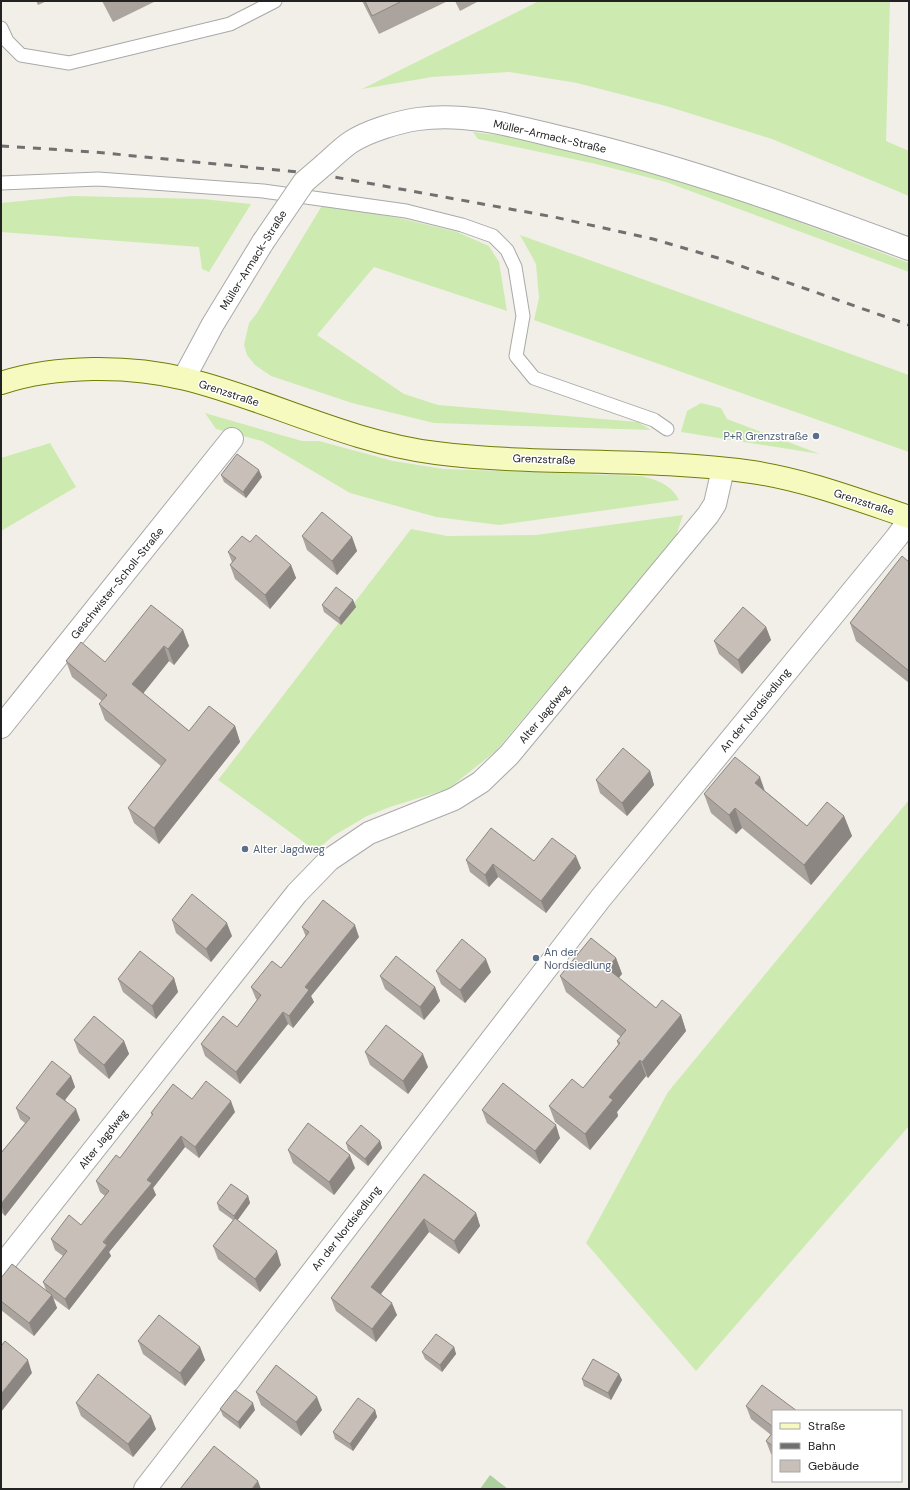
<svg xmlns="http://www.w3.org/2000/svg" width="910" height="1490" font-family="'DM Sans',sans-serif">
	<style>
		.grass { fill: #cdebb0 }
		.forest { fill: #add19e }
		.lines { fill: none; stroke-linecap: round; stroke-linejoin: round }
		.lane-casing { stroke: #a9a9a9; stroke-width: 15 }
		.street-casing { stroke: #a9a9a9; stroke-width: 24 }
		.secondary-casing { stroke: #707d05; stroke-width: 24 }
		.lane { stroke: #fff; stroke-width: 13 }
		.street { stroke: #fff; stroke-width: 22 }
		.secondary { stroke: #f7fabf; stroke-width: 22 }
		.rail { stroke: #707070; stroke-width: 3; stroke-dasharray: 8 8; stroke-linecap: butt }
		.street-bridge-casing { stroke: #a9a9a9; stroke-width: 24; stroke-linecap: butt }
		.street-bridge { stroke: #fff; stroke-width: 22 }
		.wall { fill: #aba49e }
		.shaded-wall { fill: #8b8681 }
		.building { fill: #c7bfb8; stroke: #8b8681 }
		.service-dot { fill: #5c6f8a; stroke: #fff; stroke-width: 1.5 }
		.labels { text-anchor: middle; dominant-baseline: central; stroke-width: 3; stroke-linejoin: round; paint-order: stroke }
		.street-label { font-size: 11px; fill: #222; stroke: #fff }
		.service-label { font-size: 11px; fill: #4e5e75; stroke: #fff; text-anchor: start }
	</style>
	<rect width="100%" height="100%" fill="#f2efe9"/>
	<g class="grass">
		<polygon points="539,1 890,1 886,141 909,151 909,196 772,139 666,106 577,83 509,72 432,77 362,89"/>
		<polygon points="473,132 505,136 598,155 667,173 909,263 909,272 666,182 596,164 478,139"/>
		<polygon points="72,196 203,199 251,204 209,272 202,269 199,247 1,232 1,203"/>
		<polygon points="323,204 404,219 457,232 489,246 499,262 507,311 374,267 317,335 404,394 438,405 638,422 651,430 434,423 352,403 271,376 255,365 247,355 244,345 249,323 257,313"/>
		<polygon points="520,235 909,375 909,452 534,320 539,298 536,264"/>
		<polygon points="701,403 721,408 727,419 820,454 681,432 687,411"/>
		<path d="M205,413L302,441H319L393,461L444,469L641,476C657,480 671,484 679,500L499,525L436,517L350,493L262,441L216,429Z"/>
		<polygon points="50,443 76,487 1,531 1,458"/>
		<polygon points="683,515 676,536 496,751 448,789 390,807 367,816 333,836 316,851 218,780 411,529 447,536 536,535"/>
		<polygon points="909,800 909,1126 696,1371 586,1243 668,1092"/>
	</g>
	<polygon class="forest" points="490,1475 508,1489 480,1489"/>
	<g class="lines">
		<g class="lane-casing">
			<g id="lane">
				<polyline points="1,28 7,41 21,55 69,63 230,24 275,1"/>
				<polyline points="1,183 98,179 263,191 406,211 462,225 493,236 507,250 515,267 523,316 516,356 534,378 654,420 667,429"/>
			</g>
		</g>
		<g class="street-casing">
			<g id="street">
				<path d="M325,164C333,157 342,148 351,142C368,131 398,122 418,119C465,112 514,126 559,137C678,165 794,206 909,249"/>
				<polyline points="184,378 213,324 263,242"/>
				<polyline points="1,727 232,439"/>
				<polyline points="1,1267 297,893 329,860 369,833 454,799 481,782 509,755 708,515 715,504 723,469"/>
				<polyline points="145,1489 600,899 897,537 909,520"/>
			</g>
		</g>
		<g class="secondary-casing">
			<path id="secondary" d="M1,383C56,365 129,365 186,379C270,400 348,442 436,453C540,466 647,457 752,472C806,480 858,500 909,517"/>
		</g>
		<use href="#lane" class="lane"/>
		<use href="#street" class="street"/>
		<use href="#secondary" class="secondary"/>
		<polyline class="rail" points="1,146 94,152 318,174 554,217 653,239 718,258 909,325"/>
		<g class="street-bridge-casing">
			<polyline id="street-bridge" points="263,242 304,182 325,164"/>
		</g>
		<use href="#street-bridge" class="street-bridge"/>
	</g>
	<g class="wall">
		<polygon points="36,1 47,1 38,5"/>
		<polygon points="102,1 156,1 113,22"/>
		<polygon points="362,1 448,1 379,34"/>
		<polygon points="455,1 479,1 460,11"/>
		<polygon points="221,475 262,477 246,498 224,482"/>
		<polygon points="302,536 352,537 357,551 337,575 307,550"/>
		<polygon points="250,542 291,565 296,578 270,609 235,579 230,565 232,562 228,552"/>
		<polygon points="909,562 909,683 856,641 850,623"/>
		<polygon points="353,600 356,607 341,625 324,612 322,605"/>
		<polygon points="766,627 771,640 742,674 719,654 714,641"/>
		<polygon points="183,630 189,646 174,665 169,661 143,693 189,731 235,726 240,742 159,844 134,823 128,808 161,766 105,720 99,704 102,701 72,677 66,661 105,662"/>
		<polygon points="650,771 654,785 627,816 600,793 596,780"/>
		<polygon points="764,790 807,826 844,816 852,836 811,885 742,828 736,834 711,813 704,794"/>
		<polygon points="466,860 534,861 581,868 546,913 498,877 489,887 470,872"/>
		<polygon points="172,920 232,936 211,962 176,933"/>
		<polygon points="302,927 359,937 311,996 314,1002 293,1028 288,1024 240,1084 205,1056 201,1044 237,1027 257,1000 256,999 251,987 281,968 306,937"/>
		<polygon points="616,958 622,974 618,978 656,1008 681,1015 686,1031 648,1078 646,1076 617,1112 618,1116 590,1150 555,1122 549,1106 583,1088 618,1045 617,1041 621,1037 566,992 560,976"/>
		<polygon points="436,971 491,972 465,1003 441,984"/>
		<polygon points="380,976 435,987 440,1001 424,1020 385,989"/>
		<polygon points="174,978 178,992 156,1019 123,992 118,979"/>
		<polygon points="74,1040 124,1041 129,1054 109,1079 79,1053"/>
		<polygon points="365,1052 428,1067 408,1094 370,1065"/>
		<polygon points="71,1076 75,1087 65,1100 80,1120 5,1216 1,1212 1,1153 25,1123 20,1119 16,1108"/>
		<polygon points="192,1099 235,1112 199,1158 185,1147 153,1188 156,1195 109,1252 111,1256 69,1310 53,1298 57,1308 34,1336 1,1310 1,1278 46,1290 43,1282 63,1256 55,1250 51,1239 81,1225 105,1196 100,1192 96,1181 120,1158 152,1116 151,1113"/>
		<polygon points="482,1110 560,1138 540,1164 487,1123"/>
		<polygon points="380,1141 382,1148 368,1166 348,1150 346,1143"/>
		<polygon points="288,1150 355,1168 334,1195 293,1163"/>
		<polygon points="424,1174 476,1213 480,1226 459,1254 429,1232 381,1294 397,1315 376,1342 336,1311 331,1298"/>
		<polygon points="248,1196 250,1203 237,1221 281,1265 260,1292 218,1259 213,1246 233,1220 219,1210 217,1203"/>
		<polygon points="138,1341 200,1347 205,1360 185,1386 143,1354"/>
		<polygon points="454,1347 456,1354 442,1372 425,1359 422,1352"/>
		<polygon points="619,1374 622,1380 611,1400 584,1386 582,1379"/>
		<polygon points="256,1392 322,1410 301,1436 261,1405"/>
		<polygon points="76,1403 156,1429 133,1457 81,1416"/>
		<polygon points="746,1406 773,1411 773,1455 771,1454 766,1441 771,1435 751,1419"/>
		<polygon points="220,1409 255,1410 240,1429 223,1416"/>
		<polygon points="375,1410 377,1417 353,1451 335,1439 333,1432"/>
	</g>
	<g class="shaded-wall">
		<polygon points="259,470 262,477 246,498 243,492"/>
		<polygon points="352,537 357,551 337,575 332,561"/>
		<polygon points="291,565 296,578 270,609 265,595"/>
		<polygon points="353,600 356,607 341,625 339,618"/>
		<polygon points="766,627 771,640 742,674 738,660"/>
		<polygon points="183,630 189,646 174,665 168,649"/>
		<polygon points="164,646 169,661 138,700 132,684"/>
		<polygon points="235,726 240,742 159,844 154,828"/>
		<polygon points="650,771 654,785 627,816 622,803"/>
		<polygon points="760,777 767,797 755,783"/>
		<polygon points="735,808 742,828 736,834 729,815"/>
		<polygon points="844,816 852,836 811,885 804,865"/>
		<polygon points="576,856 581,868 546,913 541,901"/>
		<polygon points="493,864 498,877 489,887 485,875"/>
		<polygon points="227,923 232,936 211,962 206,949"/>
		<polygon points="355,925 359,937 311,996 314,1002 293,1028 289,1016 305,987"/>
		<polygon points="616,958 622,974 613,985 607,968"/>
		<polygon points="486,959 491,972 465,1003 460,990"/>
		<polygon points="174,978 178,992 156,1019 152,1006"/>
		<polygon points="435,987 440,1001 424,1020 420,1007"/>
		<polygon points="283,1012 288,1024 240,1084 236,1072"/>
		<polygon points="681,1015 686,1031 648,1078 642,1062"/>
		<polygon points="124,1041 129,1054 109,1079 104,1065"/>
		<polygon points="423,1054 428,1067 408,1094 403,1081"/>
		<polygon points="640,1060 646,1076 617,1112 618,1116 590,1150 585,1134 609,1097"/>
		<polygon points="71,1076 75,1087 61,1105 56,1094"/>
		<polygon points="231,1101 235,1112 199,1158 195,1147"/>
		<polygon points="76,1109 80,1120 5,1216 1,1204"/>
		<polygon points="556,1125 560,1138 540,1164 535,1151"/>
		<polygon points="181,1136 185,1147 153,1188 156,1195 109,1252 111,1256 69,1310 65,1299 147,1180"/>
		<polygon points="380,1141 382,1148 368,1166 365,1159"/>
		<polygon points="350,1155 355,1168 334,1195 329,1182"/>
		<polygon points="248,1196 250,1203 236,1222 234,1216"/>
		<polygon points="476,1213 480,1226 459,1254 454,1241"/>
		<polygon points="424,1219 429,1232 376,1300 371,1287"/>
		<polygon points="277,1251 281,1265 260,1292 255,1279"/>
		<polygon points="52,1295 57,1308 34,1336 29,1323"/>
		<polygon points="392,1303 397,1315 376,1342 372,1329"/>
		<polygon points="200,1347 205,1360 185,1386 180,1373"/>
		<polygon points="454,1347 456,1354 442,1372 440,1365"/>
		<polygon points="28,1360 32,1373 1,1412 1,1394"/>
		<polygon points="619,1374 622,1380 611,1400 608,1393"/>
		<polygon points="317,1397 322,1410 301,1436 296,1422"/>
		<polygon points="253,1403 255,1410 240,1429 238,1422"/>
		<polygon points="375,1410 377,1417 353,1451 350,1444"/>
		<polygon points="151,1416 156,1429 133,1457 128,1444"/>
		<polygon points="258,1481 261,1489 252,1489"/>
	</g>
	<g class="building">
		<polygon points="365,1 402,1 372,16"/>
		<polygon points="237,454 259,470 243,492 221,475"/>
		<polygon points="322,512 352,537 332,561 302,536"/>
		<polygon points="256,535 291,565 265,595 230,565 236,558 228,552 242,536 250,542"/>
		<polygon points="902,556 909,562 909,671 850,623"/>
		<polygon points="336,587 353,600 339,618 322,605"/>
		<polygon points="151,605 183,630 168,649 164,646 132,684 189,731 209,706 235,726 154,828 128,808 166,760 99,704 107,695 66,661 81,642 105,662"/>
		<polygon points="743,607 766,627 738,660 714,641"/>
		<polygon points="623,748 650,771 622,803 596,780"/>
		<polygon points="735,757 760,777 755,783 807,826 827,802 844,816 804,865 735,808 729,815 704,794"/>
		<polygon points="491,828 534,861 552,838 576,856 541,901 493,864 485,875 466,860"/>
		<polygon points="192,894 227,923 206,949 172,920"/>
		<polygon points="323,900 355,925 305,987 309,990 289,1016 283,1012 236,1072 201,1044 223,1016 237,1027 261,995 251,987 272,961 281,968 309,932 302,927"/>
		<polygon points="591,938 616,958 607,968 656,1008 662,1000 681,1015 642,1062 640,1060 609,1097 613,1100 585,1134 549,1106 572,1079 583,1088 620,1043 617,1041 626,1030 560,976"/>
		<polygon points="462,939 486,959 460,990 436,971"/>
		<polygon points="140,951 174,978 152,1006 118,979"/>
		<polygon points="396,956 435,987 420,1007 380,976"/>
		<polygon points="94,1016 124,1041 104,1065 74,1040"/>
		<polygon points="386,1025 423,1054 403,1081 365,1052"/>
		<polygon points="52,1061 71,1076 56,1094 76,1109 1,1204 1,1153 30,1118 16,1108"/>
		<polygon points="206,1081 231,1101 195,1147 181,1136 147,1180 152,1183 103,1242 107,1245 65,1299 43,1282 67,1251 51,1239 69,1215 81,1225 109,1191 96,1181 116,1155 120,1158 153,1114 151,1113 173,1084 192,1099"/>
		<polygon points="503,1083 556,1125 535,1151 482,1110"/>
		<polygon points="308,1123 350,1155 329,1182 288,1150"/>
		<polygon points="361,1125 380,1141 365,1159 346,1143"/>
		<polygon points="424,1174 476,1213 454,1241 424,1219 371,1287 392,1303 372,1329 331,1298"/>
		<polygon points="231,1184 248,1196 234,1216 217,1203"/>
		<polygon points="235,1218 277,1251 255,1279 213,1246"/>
		<polygon points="12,1264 52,1295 29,1323 1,1301 1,1278"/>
		<polygon points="159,1315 200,1347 180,1373 138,1341"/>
		<polygon points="436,1334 454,1347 440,1365 422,1352"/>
		<polygon points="5,1341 28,1360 1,1394 1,1346"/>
		<polygon points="593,1359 619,1374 608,1393 582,1379"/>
		<polygon points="276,1365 317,1397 296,1422 256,1392"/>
		<polygon points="98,1374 151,1416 128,1444 76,1403"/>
		<polygon points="762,1385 797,1411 773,1411 773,1427 746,1406"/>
		<polygon points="235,1390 253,1403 238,1422 220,1409"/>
		<polygon points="358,1398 375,1410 350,1444 333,1432"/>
		<polygon points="773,1432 773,1446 766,1441"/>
		<polygon points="214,1446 258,1481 252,1489 180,1489"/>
	</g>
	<g class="service-dot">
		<circle cx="816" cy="436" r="4"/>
		<circle cx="245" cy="849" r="4"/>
		<circle cx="536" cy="958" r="4"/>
	</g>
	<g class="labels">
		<g class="street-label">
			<text transform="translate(550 136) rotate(13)">Müller-Armack-Straße</text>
			<text transform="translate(253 260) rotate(-58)">Müller-Armack-Straße</text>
			<text transform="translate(229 393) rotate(18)">Grenzstraße</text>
			<text transform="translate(544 459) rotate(2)">Grenzstraße</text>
			<text transform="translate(864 502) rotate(18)">Grenzstraße</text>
			<text transform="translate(117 583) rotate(-51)">Geschwister-Scholl-Straße</text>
			<text transform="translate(755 710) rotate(-51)">An der Nordsiedlung</text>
			<text transform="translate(544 714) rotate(-50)">Alter Jagdweg</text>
			<text transform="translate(103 1139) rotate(-52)">Alter Jagdweg</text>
			<text transform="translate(346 1228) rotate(-52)">An der Nordsiedlung</text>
		</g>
		<g class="service-label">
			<text x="808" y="436" text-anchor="end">P+R Grenzstraße</text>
			<text x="253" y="849">Alter Jagdweg</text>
			<text x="544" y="952">An der<tspan x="544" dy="13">Nordsiedlung</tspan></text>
		</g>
	</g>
	<rect width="910" height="1490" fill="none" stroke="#222222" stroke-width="4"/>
	<rect x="772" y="1410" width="130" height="72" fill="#ffffff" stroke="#a7a7a7"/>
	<rect x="780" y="1423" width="20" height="6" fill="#f7fabf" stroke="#a7a7a7"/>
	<text x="808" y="1430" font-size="12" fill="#222222">Straße</text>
	<rect x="780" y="1443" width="20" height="6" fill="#707070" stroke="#a7a7a7"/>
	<text x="808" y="1450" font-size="12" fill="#222222">Bahn</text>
	<rect x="780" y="1460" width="20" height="12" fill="#c7bfb8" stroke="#a7a7a7"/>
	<text x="808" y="1470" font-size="12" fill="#222222">Gebäude</text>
</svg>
